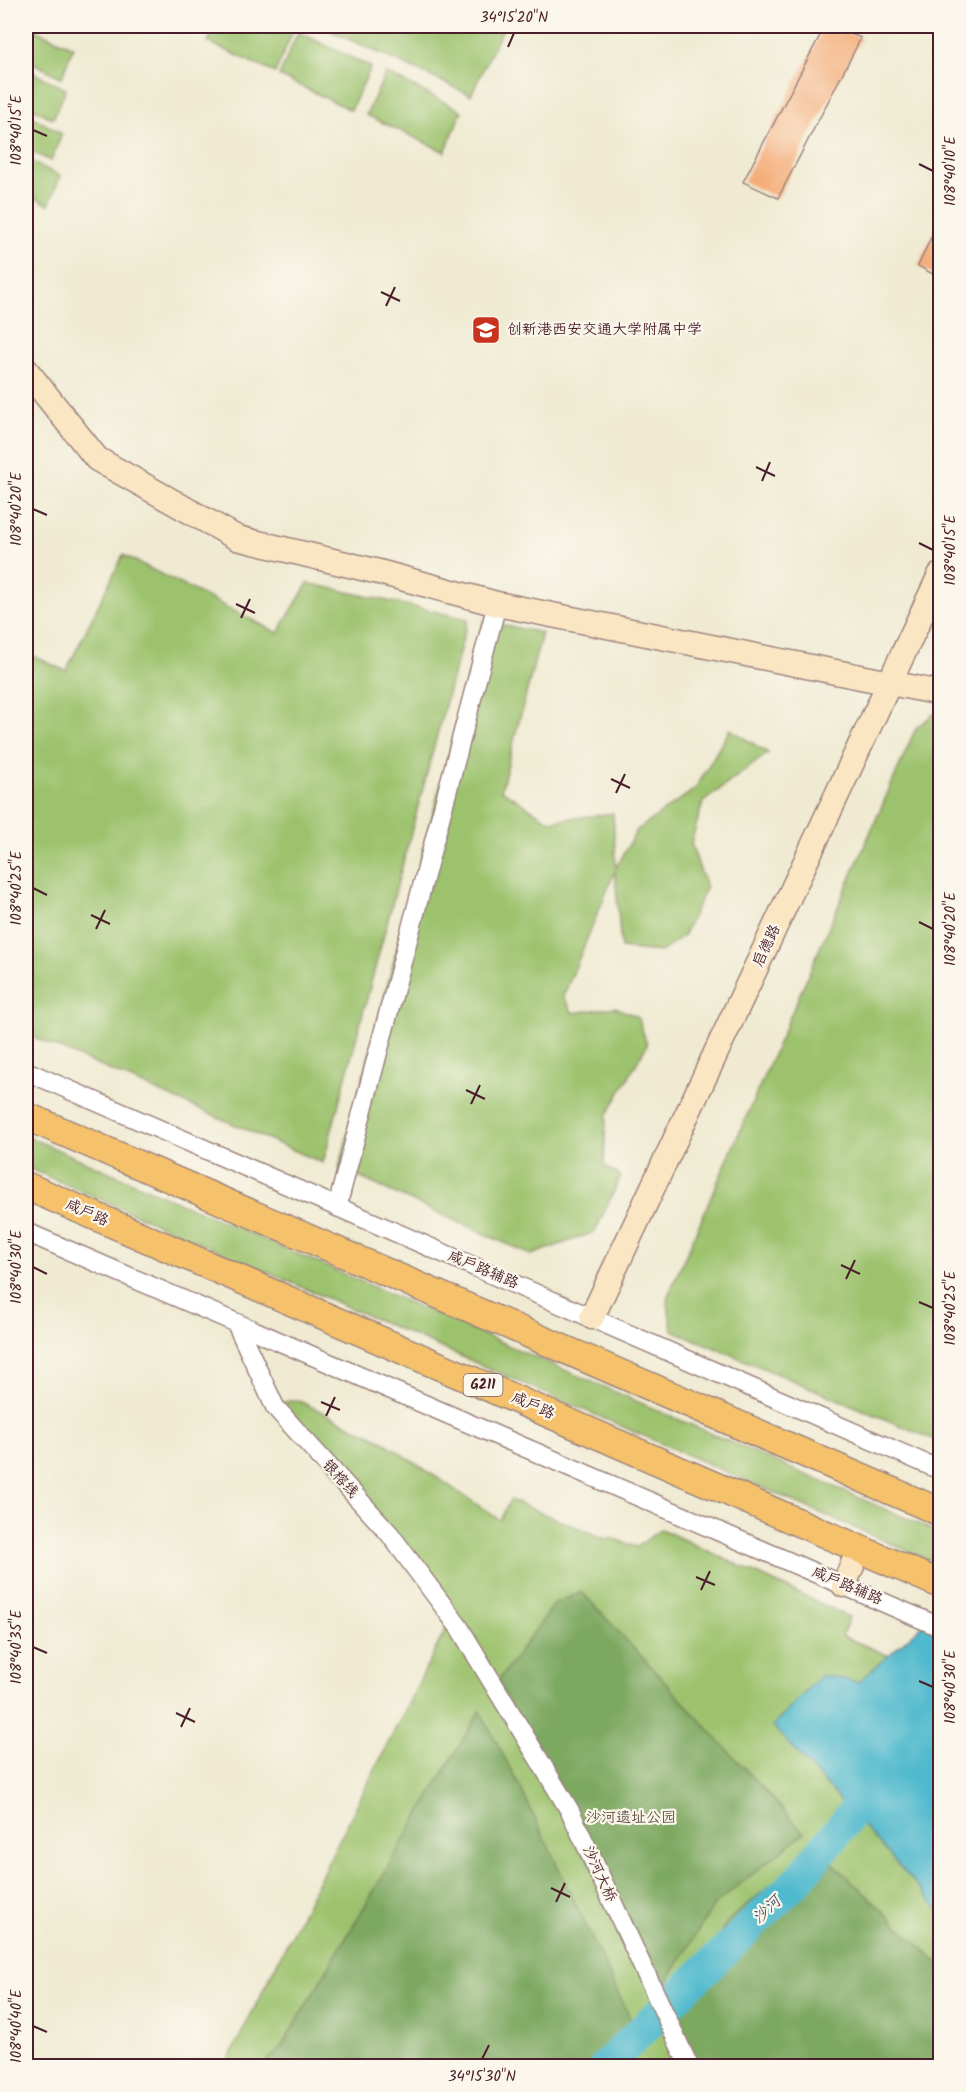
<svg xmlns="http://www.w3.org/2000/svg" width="966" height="2092" font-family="Kalam,'LXGW WenKai TC',sans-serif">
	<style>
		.green { fill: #9cc26d; stroke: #73704c; stroke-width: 1.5 }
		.forest { fill: #7da860; stroke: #646446; stroke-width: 1.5 }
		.water { fill: #50b9cd; stroke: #4d6c7c; stroke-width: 1.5 }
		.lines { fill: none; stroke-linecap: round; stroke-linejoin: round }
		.river { stroke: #50b9cd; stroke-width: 32 }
		.building { fill: #f4ad7a }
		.street-casing { stroke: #9c847e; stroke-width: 21 }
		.secondary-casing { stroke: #9c847e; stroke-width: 27 }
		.primary-casing { stroke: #9c847e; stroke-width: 30 }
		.street { stroke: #fff; stroke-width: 18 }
		.secondary { stroke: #fbe6c4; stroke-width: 24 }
		.primary { stroke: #f5c16b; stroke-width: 27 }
		.ticks { fill: none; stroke: #4a1f2b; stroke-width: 2 }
		.labels { text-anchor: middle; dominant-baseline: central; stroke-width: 4.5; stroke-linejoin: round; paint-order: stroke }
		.shield { fill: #fbf7ec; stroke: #7f6065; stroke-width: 1.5 }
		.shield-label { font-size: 14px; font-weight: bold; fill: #4a1f2b }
		.poi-label { font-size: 15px; fill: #4a1f2b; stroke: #fbf7ec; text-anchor: start }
		.street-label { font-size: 15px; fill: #4a1f2b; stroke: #fbf7ec }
		.park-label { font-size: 15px; fill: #63503f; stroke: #fbf7ec }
		.water-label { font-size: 16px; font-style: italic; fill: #4c5564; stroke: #fbf7ec }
		.neatline { fill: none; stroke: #4a1f2b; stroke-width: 2 }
		.ticks-label { font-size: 15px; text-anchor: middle; fill: #4a1f2b }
	</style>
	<rect width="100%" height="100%" fill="#fbf7ec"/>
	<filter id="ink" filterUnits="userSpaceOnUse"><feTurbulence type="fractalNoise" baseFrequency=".0167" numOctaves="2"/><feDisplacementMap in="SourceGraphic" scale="12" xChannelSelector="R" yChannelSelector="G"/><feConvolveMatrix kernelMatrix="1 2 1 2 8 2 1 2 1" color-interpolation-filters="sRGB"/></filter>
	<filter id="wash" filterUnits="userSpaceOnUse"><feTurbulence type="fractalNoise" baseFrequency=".008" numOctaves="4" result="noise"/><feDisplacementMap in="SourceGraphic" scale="24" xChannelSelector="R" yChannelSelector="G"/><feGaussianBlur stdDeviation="1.35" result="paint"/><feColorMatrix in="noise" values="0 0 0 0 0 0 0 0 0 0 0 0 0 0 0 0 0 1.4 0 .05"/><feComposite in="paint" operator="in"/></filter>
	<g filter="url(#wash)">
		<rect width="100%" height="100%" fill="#efead1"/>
		<g class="green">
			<polygon points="26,26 73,47 62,78 26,59"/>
			<polygon points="215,26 281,26 293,31 275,73 208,42"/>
			<polygon points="320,26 504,26 471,95"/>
			<polygon points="298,32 371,67 351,110 279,76"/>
			<polygon points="26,69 66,89 53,119 26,104"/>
			<polygon points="386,73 462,111 445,152 366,115"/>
			<polygon points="26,113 62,134 51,161 26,149"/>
			<polygon points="26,159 60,176 49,205 26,193"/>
			<polygon points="123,555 278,633 308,583 468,619 323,1163 26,1034 26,653 66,671"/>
			<polygon points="484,621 542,633 501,790 550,821 613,813 616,868 637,830 695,789 730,729 768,753 703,802 691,843 706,888 683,936 661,952 621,948 615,871 563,997 573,1013 615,1007 638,1017 647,1045 606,1117 604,1166 621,1176 595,1232 531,1255 339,1168"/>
			<polygon points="940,709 940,1442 672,1330 667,1298 916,728"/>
			<polygon points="26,1136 940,1533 940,1565 26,1167"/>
			<polygon points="297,1400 381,1440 500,1520 510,1500 608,1540 611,1538 637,1547 661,1529 849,1617 842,1636 940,1677 940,2066 225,2066 453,1615 278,1403"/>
		</g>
		<g class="forest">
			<polygon points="582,1592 804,1833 714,1905 658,1996 498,1681 555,1603"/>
			<polygon points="480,1711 521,1789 637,2033 620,2066 263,2066 282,2046"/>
			<polygon points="816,1847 940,1965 940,2066 686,2066 666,2023 728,1921"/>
		</g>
		<polygon class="water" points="940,1610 940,1911 773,1726 821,1675 858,1682"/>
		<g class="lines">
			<polyline class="river" points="605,2066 797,1881 880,1779"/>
		</g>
		<g id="blocks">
			<g class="building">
				<polygon points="825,26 831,26 861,38 778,198 743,182"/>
				<polygon points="940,218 940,278 918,266"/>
			</g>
		</g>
	</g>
	<g filter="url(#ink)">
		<use href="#blocks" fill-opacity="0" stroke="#9c847e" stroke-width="1.5"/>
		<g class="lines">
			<g class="street-casing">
				<g id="street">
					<polyline points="26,1071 940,1470"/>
					<polyline points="337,1207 497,604"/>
					<polyline points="26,1232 940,1627"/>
					<polyline points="236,1323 275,1407 389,1533 459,1627 570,1811 689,2066"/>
				</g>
			</g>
			<g class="secondary-casing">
				<g id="secondary">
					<polyline points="26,370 97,459 237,538 379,572 497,604 940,693"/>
					<polyline points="592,1317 940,575"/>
					<polyline points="844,1585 859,1549"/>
				</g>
			</g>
			<g class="primary-casing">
				<g id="primary">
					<polyline points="26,1116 940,1512"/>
					<polyline points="26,1186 940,1584"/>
				</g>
			</g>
			<use href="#street" class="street"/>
			<use href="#secondary" class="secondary"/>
			<use href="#primary" class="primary"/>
		</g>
	</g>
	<path class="ticks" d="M508,47L514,33M33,130L47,136M919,164L933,171M381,292L400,301M386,306L395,287M756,467L775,476M762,481L770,462M33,509L47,515M919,543L933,550M236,604L255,613M241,618L250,599M611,779L630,788M616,793L625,774M33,888L47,895M91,915L110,924M919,922L933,929M96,929L105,910M466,1090L485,1099M471,1104L480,1085M841,1265L860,1274M33,1267L47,1274M846,1279L855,1260M919,1302L933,1308M321,1402L340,1410M326,1416L335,1397M696,1577L715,1585M701,1590L710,1571M33,1647L47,1653M919,1681L933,1687M176,1713L195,1722M181,1727L190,1708M551,1888L570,1897M556,1902L565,1883M33,2026L47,2032M482,2059L489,2045"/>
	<defs>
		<g id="school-square" transform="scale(1.5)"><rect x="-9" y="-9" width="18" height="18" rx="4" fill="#c8321e" stroke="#fbf7ec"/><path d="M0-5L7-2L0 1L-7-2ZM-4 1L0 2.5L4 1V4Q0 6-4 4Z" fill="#fff"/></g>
	</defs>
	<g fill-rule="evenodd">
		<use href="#school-square" x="486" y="330"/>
	</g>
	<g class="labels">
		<rect class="shield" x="463.5" y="1374" width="39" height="22" rx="4.5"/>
		<g class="shield-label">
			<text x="483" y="1385">G211</text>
		</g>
		<g class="poi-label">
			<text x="507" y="330">创新港西安交通大学附属中学</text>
		</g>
		<g class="street-label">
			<text transform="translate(767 946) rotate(-65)">启德路</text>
			<text transform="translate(87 1213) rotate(24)">咸户路</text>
			<text transform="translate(483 1270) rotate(23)">咸户路辅路</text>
			<text transform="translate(533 1406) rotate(24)">咸户路</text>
			<text transform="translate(340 1479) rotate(48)">银榕线</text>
			<text transform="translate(847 1586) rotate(23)">咸户路辅路</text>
			<text transform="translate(599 1874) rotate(65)">沙河大桥</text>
		</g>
		<g class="park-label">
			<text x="631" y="1818">沙河遗址公园</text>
		</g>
		<g class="water-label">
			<text transform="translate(767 1910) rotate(-44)">沙河</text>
		</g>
	</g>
	<rect width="966" height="2092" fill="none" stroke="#fbf7ec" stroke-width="66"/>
	<rect x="33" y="33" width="900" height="2026" class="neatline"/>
	<g class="ticks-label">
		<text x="514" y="22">34°15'20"N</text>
		<text transform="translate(16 130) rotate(-90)" y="5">108°40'15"E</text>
		<text transform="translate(950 171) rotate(-90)" y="5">108°40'10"E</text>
		<text transform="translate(16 509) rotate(-90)" y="5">108°40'20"E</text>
		<text transform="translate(950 550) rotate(-90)" y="5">108°40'15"E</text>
		<text transform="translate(16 888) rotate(-90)" y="5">108°40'25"E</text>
		<text transform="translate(950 929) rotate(-90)" y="5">108°40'20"E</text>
		<text transform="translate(16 1267) rotate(-90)" y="5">108°40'30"E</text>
		<text transform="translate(950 1308) rotate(-90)" y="5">108°40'25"E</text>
		<text transform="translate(16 1647) rotate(-90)" y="5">108°40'35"E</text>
		<text transform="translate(950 1687) rotate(-90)" y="5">108°40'30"E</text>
		<text transform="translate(16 2026) rotate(-90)" y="5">108°40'40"E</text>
		<text x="482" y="2081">34°15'30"N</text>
	</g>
</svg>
